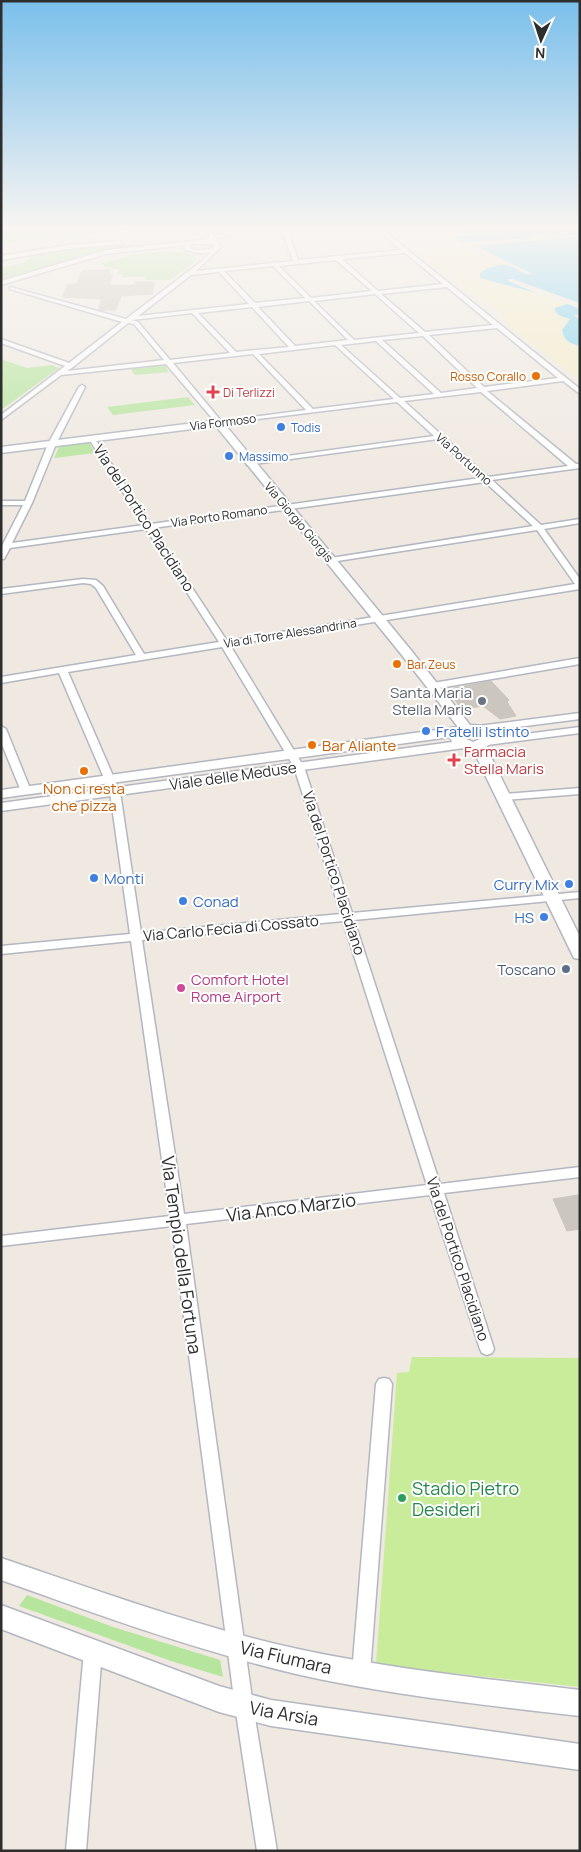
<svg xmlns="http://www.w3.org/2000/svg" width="581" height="1852" font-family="Manrope,sans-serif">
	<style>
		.green { fill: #b6e59e }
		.sand { fill: #f3ecc5 }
		.pitch { fill: #c9ec9a }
		.water { fill: #75cff0 }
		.building { fill: #cbc7bf; stroke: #cbc5ba }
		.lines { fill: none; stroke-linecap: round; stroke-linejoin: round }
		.street-casing { stroke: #b4b7c1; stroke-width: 3 }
		.secondary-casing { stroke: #b4b7c1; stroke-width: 3 }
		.street { fill: #fff; fill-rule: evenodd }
		.secondary { fill: #fff; fill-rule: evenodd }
		.food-dot { fill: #e8710a; stroke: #fff; stroke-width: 2 }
		.health-dot { fill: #e0444e; stroke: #fff; stroke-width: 2 }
		.shop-dot { fill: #3f7fe0; stroke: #fff; stroke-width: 2 }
		.worship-dot { fill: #6b7280; stroke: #fff; stroke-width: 2 }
		.service-dot { fill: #5c6f8a; stroke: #fff; stroke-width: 2 }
		.hotel-dot { fill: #d1479c; stroke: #fff; stroke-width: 2 }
		.leisure-dot { fill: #2e9e5b; stroke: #fff; stroke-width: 2 }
		.labels { text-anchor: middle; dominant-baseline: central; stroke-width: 4; stroke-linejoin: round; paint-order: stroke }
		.far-food-label { font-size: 12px; fill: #c56008; stroke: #fff; text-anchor: end }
		.far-health-label { font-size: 12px; fill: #be3a42; stroke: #fff; text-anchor: start }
		.far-street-label { font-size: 12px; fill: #2e2e2e; stroke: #fff }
		.far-shop-label { font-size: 12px; fill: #366cbe; stroke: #fff; text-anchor: start }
		.street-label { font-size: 15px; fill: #2e2e2e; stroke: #fff }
		.worship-label { font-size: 15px; fill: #5b616d; stroke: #fff; text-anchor: end }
		.shop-label { font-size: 15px; fill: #366cbe; stroke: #fff; text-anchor: start }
		.food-label { font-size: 15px; fill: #c56008; stroke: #fff; text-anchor: start }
		.health-label { font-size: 15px; fill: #be3a42; stroke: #fff; text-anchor: start }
		.service-label { font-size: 15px; fill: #4e5e75; stroke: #fff; text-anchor: end }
		.hotel-label { font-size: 15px; fill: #b23c85; stroke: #fff; text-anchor: start }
		.near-street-label { font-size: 18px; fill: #2e2e2e; stroke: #fff }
		.near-leisure-label { font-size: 18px; fill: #27864d; stroke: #fff; text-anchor: start }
	</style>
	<rect width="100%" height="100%" fill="#efe9e1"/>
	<g class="green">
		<polygon points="1,226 151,226 149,228 1,243"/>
		<polygon points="136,244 136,245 103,251 1,280 1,268 23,263 34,256 70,251 75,247"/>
		<path d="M163,252C175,252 186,251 196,258V261L170,280H145V277H122L123,274H117L119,270L98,264L136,254Z"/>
		<polygon points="1,359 27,368 52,365 59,368 1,410"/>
		<polygon points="163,363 169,372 135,375 129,367"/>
		<polygon points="188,397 195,405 113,415 107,407"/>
		<polygon points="89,442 95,453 54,458 60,445"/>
		<polygon points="27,1595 113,1627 220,1660 223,1677 171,1661 19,1606"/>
	</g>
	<polygon class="sand" points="465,246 507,265 497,266 495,283 536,293 566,304 560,306 556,314 570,319 564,325 570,343 580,346 580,381 504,322 500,309 478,300 457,280 441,270 415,249"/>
	<polygon class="pitch" points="412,1357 580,1358 580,1687 376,1665 397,1373 409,1372"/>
	<g class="water">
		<path d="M455,226H580V303L513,279H508V281L536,293L480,278V273C487,268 499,264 507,265C517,267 522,276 533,274L476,246L576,237L571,235L536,234L529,238L465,242L459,241L454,236L474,235Z"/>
		<path d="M567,304L580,309V314L574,316L580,319V346C569,343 564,341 562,330L570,319C564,317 555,316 555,308Z"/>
	</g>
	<g class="building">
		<polygon points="86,270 110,270 109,273 113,274 109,285 135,285 135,282 155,282 152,294 121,296 116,310 99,310 101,299 63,297 68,284 76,284 82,271"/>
		<polygon points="491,681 509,700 507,702 516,716 500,719 483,706 462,709 451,695 459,693 454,688"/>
		<polygon points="578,1195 580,1200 580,1229 567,1231 553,1199"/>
	</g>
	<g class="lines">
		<g class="street-casing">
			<g id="street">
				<path d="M219,226H227L212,232L214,236L240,229L243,231L216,238L221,247L196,271L293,261L280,226H286L298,260L401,250L372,226H378L580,389V394L563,381L487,391L576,464H580V468L492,480L541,525L580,519V523L544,529L580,579V589L230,645L304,767L352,913L580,892V898L354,920L440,1184L580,1167V1177L444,1193L494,1349L492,1353L487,1355L482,1353L480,1349L430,1195L186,1224L253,1706L277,1851H257L235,1706L172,1226L1,1246V1236L170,1216L131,941L1,954V946L130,934L110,792L59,673L1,683V677L136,655L96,588L91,584L83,583L1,594V589L83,579L96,580L103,586L144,654L219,642L146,529L10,548L4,559H1L2,546L23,505H1V501H25L48,444L79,387L82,385L85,387L56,444L32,503L12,543L144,525L89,439L92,437L95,439L151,524L480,478L438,439L247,465L246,463L250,461L434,436L397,402L217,424L166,364L61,375L1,420V415L65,366L1,343V339L69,363L122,322L10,289V287L126,319L202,261L210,253H197L183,249L185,245L106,254L1,285V281L106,250L201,240L210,237L207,230ZM192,244H212L215,247C206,251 197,251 189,248ZM405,253L443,284L378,291L342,259ZM336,260L372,291L311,298L279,266ZM273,266L305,298L255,303L224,271ZM219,272L249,304L138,316L191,275ZM447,287L493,325L425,332L381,294ZM375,294L419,333L354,340L314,301ZM309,301L348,340L295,346L258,307ZM252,307L289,347L236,352L198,313ZM192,313L230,353L170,360L138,322L132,320ZM128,323L134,324L164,360L67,371L73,367ZM497,328L558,378L484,387L429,335ZM423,336L477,388L441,393L382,340ZM376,341L434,394L400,398L341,345ZM335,345L394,399L313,409L259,354ZM253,354L306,410L221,421L173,363ZM481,392L487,397L568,466L488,477L404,401ZM485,482L533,526L331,558L327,560L331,562L537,530L575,584L227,641L153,528ZM222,647L294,767L341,914L141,933L120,792L68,672ZM343,921L427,1185L184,1214L142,940Z"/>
				<polygon points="121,241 123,244 67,249 1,260 1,256 67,245"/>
				<polygon points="580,658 580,664 433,689 428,686 433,683"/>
				<polygon points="580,713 580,719 478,732 473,729 478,726"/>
				<polygon points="1,726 6,729 31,791 30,793 26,794 21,791 1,742"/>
				<polygon points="580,727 580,733 487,745 482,742 487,739"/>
				<polygon points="580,788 580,794 504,800 499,797 504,794"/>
				<polygon points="384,1378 389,1379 392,1384 370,1673 367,1679 361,1682 355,1679 352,1673 376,1384 379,1379"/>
				<polygon points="93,1642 99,1645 102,1651 86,1851 66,1851 84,1651 87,1645"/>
			</g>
		</g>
		<g class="secondary-casing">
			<g id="secondary">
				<path d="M219,420L222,421L410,649L470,725C481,725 492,727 496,739L486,747L580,937V959L574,958L572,954L473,750L464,748L1,811V803L452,742L450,737L1,798V790L458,727L401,654L216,426L1,453V447ZM473,733L482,738L473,742L464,738L465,734Z"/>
				<path d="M1,1558C99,1591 197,1627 298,1649C391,1669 486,1679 580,1690V1716C485,1705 389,1695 296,1674C195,1650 99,1615 1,1580Z"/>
				<polygon points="1,1605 219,1686 271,1700 580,1744 580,1770 271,1726 219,1712 1,1629"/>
			</g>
		</g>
		<use href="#street" class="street"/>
		<use href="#secondary" class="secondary"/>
	</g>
	<linearGradient id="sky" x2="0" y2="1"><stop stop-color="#7abfeb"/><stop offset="0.47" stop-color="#f8f5f2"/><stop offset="1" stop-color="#f8f5f2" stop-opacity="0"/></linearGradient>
	<rect width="581" height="485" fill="url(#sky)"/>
	<g class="food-dot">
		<circle cx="536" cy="376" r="5"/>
		<circle cx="397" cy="664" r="5"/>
		<circle cx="312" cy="745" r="5"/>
		<circle cx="84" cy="771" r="5"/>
	</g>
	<g class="health-dot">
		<path d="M210.5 384.5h5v5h5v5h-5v5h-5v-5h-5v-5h5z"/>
		<path d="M451.5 752.5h5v5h5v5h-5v5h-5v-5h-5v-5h5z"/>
	</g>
	<g class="shop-dot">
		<circle cx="281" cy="427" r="5"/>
		<circle cx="229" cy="456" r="5"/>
		<circle cx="426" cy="731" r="5"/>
		<circle cx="94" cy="878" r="5"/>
		<circle cx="569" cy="884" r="5"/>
		<circle cx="183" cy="901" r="5"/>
		<circle cx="544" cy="917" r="5"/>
	</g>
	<circle class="worship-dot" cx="482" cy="701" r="5"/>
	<circle class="service-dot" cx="566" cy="969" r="5"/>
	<circle class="hotel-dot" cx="181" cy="988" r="5"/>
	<circle class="leisure-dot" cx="402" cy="1498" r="5"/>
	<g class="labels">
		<g class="far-food-label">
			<text x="526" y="376">Rosso Corallo</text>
			<text x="407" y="664" text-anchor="start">Bar Zeus</text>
		</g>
		<g class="far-health-label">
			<text x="223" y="392">Di Terlizzi</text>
		</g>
		<g class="far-street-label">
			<text transform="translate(223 422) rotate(-7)">Via Formoso</text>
			<text transform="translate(464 459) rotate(42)">Via Portunno</text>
			<text transform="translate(219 516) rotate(-8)">Via Porto Romano</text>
			<text transform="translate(299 522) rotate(50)">Via Giorgio Giorgis</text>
			<text transform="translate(290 633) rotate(-9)">Via di Torre Alessandrina</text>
		</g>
		<g class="far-shop-label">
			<text x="291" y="427">Todis</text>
			<text x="239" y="456">Massimo</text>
		</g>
		<g class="street-label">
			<text transform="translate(144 518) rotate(57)">Via del Portico Placidiano</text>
			<text transform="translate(233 776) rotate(-8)">Viale delle Meduse</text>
			<text transform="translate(334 873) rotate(72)">Via del Portico Placidiano</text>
			<text transform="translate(231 928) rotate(-5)">Via Carlo Fecia di Cossato</text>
			<text transform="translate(458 1259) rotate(72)">Via del Portico Placidiano</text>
		</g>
		<g class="worship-label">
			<text x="472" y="692">Santa Maria<tspan x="472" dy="17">Stella Maris</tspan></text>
		</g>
		<g class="shop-label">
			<text x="436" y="731">Fratelli Istinto</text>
			<text x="104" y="878">Monti</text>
			<text x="559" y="884" text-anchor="end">Curry Mix</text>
			<text x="193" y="901">Conad</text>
			<text x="534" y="917" text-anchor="end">HS</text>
		</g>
		<g class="food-label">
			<text x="322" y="745">Bar Aliante</text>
			<text x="84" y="788" text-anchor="middle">Non ci resta<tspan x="84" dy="17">che pizza</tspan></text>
		</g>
		<g class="health-label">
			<text x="464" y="751">Farmacia<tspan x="464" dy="17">Stella Maris</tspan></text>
		</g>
		<g class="service-label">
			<text x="556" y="969">Toscano</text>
		</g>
		<g class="hotel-label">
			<text x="191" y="979">Comfort Hotel<tspan x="191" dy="17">Rome Airport</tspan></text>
		</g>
		<g class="near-street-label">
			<text transform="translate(291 1207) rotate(-7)">Via Anco Marzio</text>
			<text transform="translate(182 1255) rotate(82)">Via Tempio della Fortuna</text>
			<text transform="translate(286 1657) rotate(13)">Via Fiumara</text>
			<text transform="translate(284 1713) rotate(10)">Via Arsia</text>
		</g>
		<g class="near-leisure-label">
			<text x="412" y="1488">Stadio Pietro<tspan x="412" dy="21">Desideri</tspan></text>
		</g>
	</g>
	<rect width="581" height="1852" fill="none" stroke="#2e2e2e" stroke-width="5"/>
	<g transform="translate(541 40) rotate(183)" stroke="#ffffff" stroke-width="4" paint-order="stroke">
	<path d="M0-4L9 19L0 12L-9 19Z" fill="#2e2e2e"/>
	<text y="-8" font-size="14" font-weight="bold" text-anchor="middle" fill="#2e2e2e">N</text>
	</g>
</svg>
